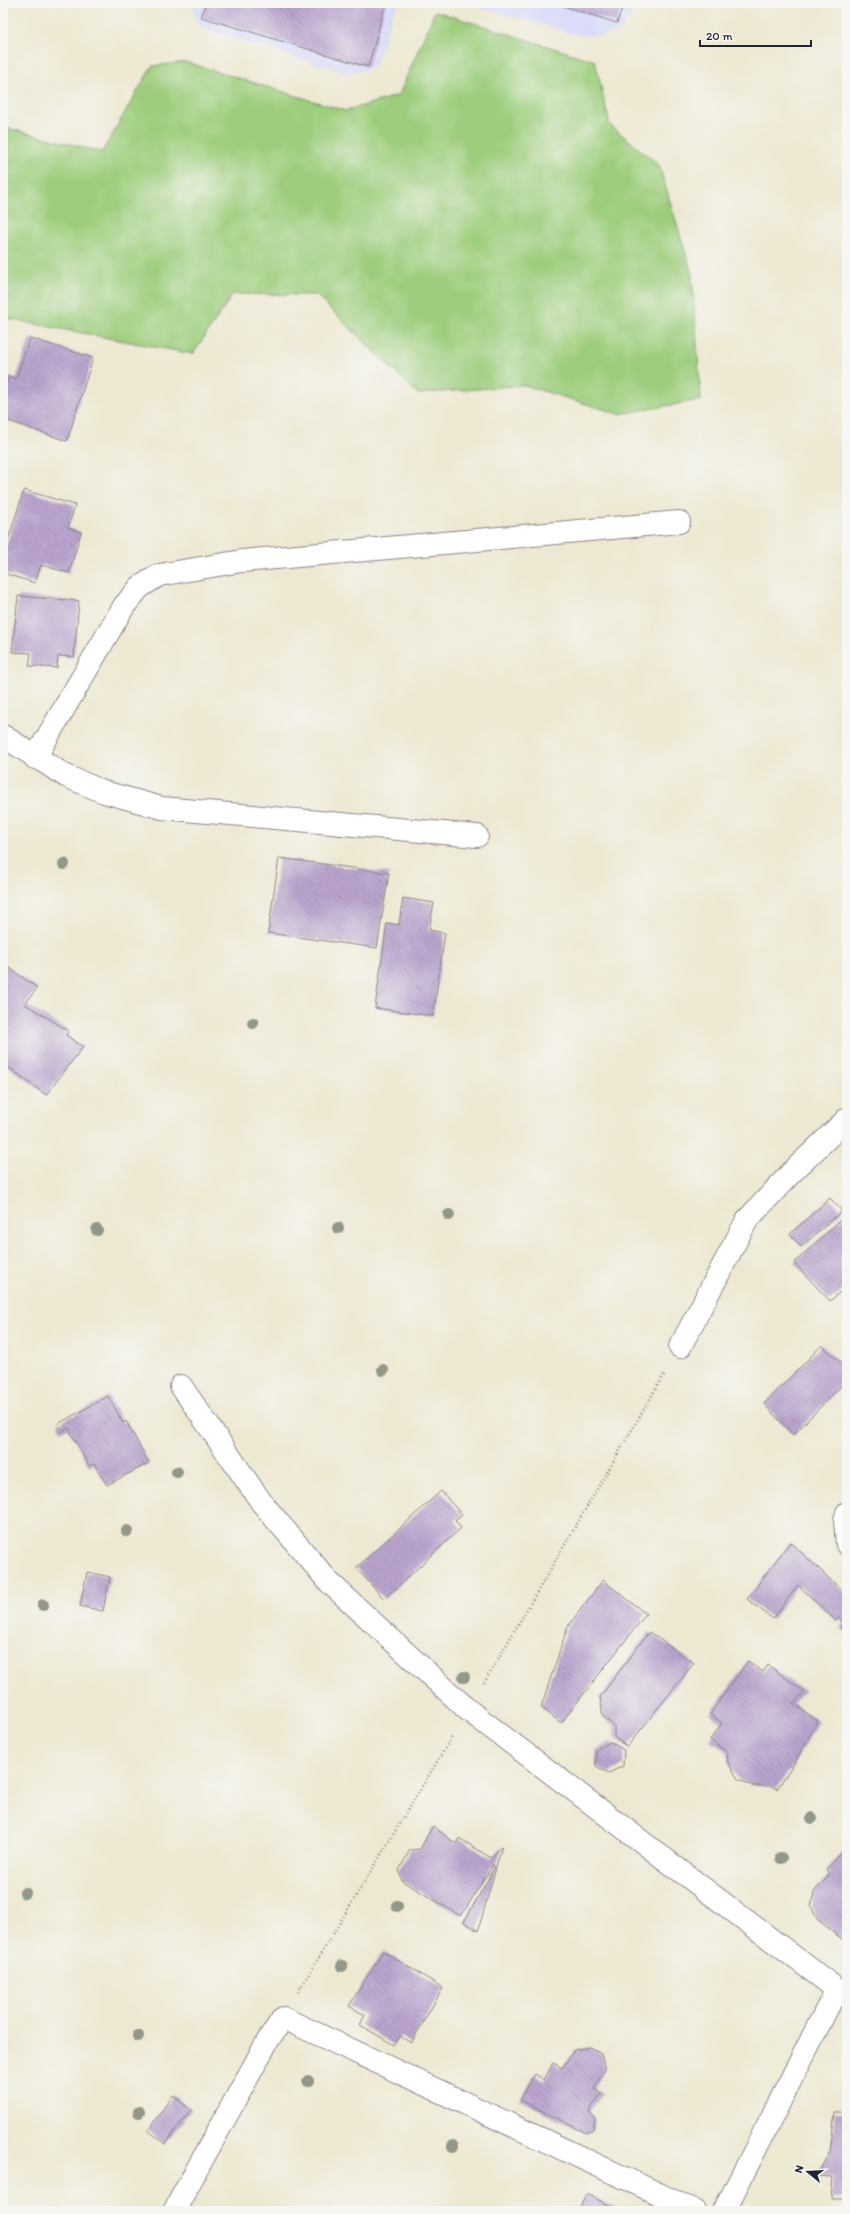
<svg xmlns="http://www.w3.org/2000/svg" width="850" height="2214" font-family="Itim,sans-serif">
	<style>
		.built { fill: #d5d8f9 }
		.grass { fill: #9dcd7b; stroke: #60785b }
		.building { fill: url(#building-back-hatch) }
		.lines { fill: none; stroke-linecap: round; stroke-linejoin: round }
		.street-casing { stroke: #888586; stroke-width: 24 }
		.path { stroke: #888586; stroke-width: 2.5; stroke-dasharray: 1 3; stroke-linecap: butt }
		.street { stroke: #fff; stroke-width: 22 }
		.tree { fill: #929789 }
	</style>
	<defs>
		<pattern id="building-back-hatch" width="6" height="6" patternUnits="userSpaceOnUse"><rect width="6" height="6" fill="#bba5cf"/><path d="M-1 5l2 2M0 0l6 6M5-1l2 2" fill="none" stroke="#9886a9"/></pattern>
	</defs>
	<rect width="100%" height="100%" fill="#f6f6f2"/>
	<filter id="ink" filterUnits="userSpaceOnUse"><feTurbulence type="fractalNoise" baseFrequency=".025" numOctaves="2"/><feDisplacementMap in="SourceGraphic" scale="8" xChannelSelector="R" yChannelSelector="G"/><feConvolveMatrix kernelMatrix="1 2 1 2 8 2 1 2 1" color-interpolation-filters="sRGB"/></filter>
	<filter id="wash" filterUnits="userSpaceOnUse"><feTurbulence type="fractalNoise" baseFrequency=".012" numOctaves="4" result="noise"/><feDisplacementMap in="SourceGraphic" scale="16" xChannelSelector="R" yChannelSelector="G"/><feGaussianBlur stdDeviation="0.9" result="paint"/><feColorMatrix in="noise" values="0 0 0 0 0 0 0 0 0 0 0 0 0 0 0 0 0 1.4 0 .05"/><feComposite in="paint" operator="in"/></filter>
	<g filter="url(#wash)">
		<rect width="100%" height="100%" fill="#ede8d1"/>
		<g class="built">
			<polygon points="192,3 400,3 393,13 376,63 366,70 346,73 202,29 195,18"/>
			<polygon points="464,3 634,3 631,16 619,30 602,36 577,35"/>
		</g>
		<polygon class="grass" points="435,11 595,61 610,125 659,165 692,274 701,400 619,414 524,385 418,394 316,295 233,294 193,354 3,318 3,127 102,152 152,66 186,62 346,111 399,95"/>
		<g id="blocks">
			<g class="building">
				<polygon points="206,3 386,3 368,67 201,17"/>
				<polygon points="553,3 624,3 617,23"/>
				<polygon points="30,338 93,358 67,441 3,419 3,396 9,376 16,379"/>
				<polygon points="24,490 75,505 68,528 81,532 69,573 41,565 35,583 3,573 3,556"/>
				<polygon points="18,596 79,601 74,657 58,656 57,668 29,666 31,653 12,652"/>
				<polygon points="279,858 389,873 377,948 268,933"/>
				<polygon points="403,898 434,903 429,930 445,933 433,1016 375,1008 387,923 399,925"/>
				<polygon points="3,963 37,988 25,1004 69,1031 66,1035 83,1047 46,1095 3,1063"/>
				<polygon points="830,1198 842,1211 801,1247 790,1234"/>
				<polygon points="847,1214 847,1286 830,1301 794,1263"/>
				<polygon points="822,1345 847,1369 847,1380 793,1435 764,1404"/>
				<polygon points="108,1396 123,1423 126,1421 149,1463 107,1485 94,1464 89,1466 68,1428 61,1432 58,1424"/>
				<polygon points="441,1491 462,1515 455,1521 461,1528 384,1599 356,1568"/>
				<polygon points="790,1542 847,1595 847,1634 840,1627 844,1623 838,1618 836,1621 798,1585 773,1619 747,1599"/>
				<polygon points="87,1572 110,1577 103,1611 80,1606"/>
				<polygon points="603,1580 646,1614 561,1723 541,1707 568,1626"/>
				<polygon points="649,1632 694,1663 627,1747 614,1737 614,1726 603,1717 600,1697"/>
				<polygon points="748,1661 763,1672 768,1665 805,1692 793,1703 818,1721 794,1764 777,1789 771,1786 753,1786 738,1779 728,1763 727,1752 710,1740 722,1723 710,1714"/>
				<polygon points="610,1742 624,1750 623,1766 609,1773 596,1766 596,1750"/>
				<polygon points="433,1826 456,1844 459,1838 491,1858 502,1846 478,1931 464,1922 495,1867 493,1865 461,1916 402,1881 399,1870 410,1850 420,1849"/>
				<polygon points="847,1847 847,1932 842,1939 817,1919 811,1906 814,1892 830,1874 826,1870"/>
				<polygon points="383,1951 443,1988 411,2043 400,2036 394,2045 360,2025 365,2015 349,2006"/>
				<polygon points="590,2047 601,2054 605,2069 594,2089 602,2093 589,2111 595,2119 593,2129 586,2133 520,2100 535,2074 544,2080 553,2063 562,2068 574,2050"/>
				<polygon points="173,2095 191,2110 165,2144 148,2130"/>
				<polygon points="835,2112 847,2112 847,2199 831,2199 833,2177 816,2176 830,2152"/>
				<polygon points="586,2194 621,2211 579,2211"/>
			</g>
		</g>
	</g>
	<g filter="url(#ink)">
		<use href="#blocks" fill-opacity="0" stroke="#888586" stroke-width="1"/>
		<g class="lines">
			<g class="street-casing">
				<g id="street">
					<polyline points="3,736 66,776 104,792 162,808 477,836"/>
					<polyline points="35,758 124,606 140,587 159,575 242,561 679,522"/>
					<polyline points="680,1347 747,1220 791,1173 847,1119"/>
					<polyline points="181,1386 262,1503 329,1582 468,1710 847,1997"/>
					<polyline points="847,1513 845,1520 847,1544"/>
					<polyline points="174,2211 267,2042 283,2018 695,2211"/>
					<polyline points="724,2211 837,1989"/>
				</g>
			</g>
			<g class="path">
				<polyline points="484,1683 665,1373"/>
				<polyline points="298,1992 452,1737"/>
			</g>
			<use href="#street" class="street"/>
		</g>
		<g class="tree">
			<circle cx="64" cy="864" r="6"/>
			<circle cx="253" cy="1023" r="6"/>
			<circle cx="449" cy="1215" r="6"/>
			<circle cx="338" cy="1228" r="6"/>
			<circle cx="97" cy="1230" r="6"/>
			<circle cx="383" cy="1370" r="6"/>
			<circle cx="177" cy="1472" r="6"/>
			<circle cx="127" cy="1531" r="6"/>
			<circle cx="43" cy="1605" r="6"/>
			<circle cx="464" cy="1677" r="6"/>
			<circle cx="812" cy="1818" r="6"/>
			<circle cx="781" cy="1858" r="6"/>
			<circle cx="25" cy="1893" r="6"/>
			<circle cx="397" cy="1906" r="6"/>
			<circle cx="342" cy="1966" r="6"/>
			<circle cx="138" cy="2036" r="6"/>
			<circle cx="308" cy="2081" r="6"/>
			<circle cx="139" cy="2112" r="6"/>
			<circle cx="453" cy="2146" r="6"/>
		</g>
	</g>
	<rect width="850" height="2214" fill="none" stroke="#f6f6f2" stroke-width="16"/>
	<g transform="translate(808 2172) rotate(288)" stroke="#f6f6f2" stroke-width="3" paint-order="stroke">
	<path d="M0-3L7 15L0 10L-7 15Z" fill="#22223b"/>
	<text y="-6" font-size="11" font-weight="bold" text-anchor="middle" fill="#22223b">N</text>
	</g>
	<path d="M700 40v6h111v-6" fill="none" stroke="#22223b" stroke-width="2"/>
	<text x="706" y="40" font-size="12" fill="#22223b" stroke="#f6f6f2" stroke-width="3" paint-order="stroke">20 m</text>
</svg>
